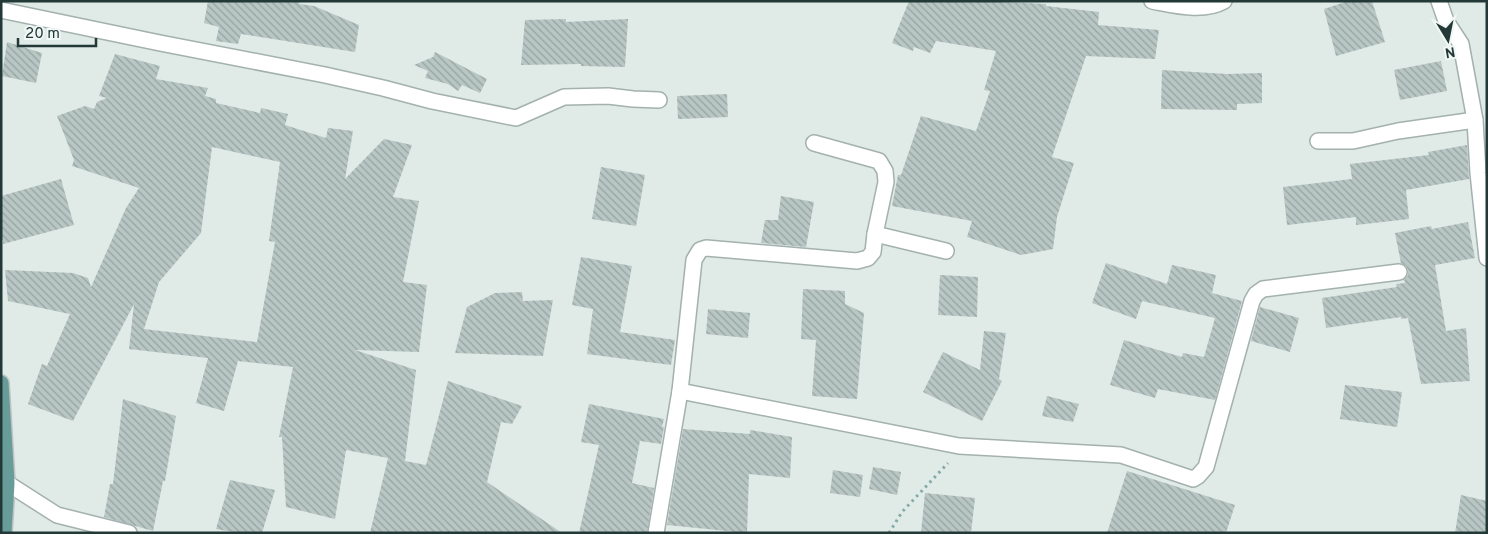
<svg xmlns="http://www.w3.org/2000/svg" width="1488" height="534" font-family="Overpass,sans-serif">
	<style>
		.building { fill: url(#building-back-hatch); fill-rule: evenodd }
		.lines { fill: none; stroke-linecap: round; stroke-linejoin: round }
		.minor-casing { stroke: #a3b1af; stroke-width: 18 }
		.primary-casing { stroke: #bdc4c3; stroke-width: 18 }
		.path { stroke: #83aba7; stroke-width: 3; stroke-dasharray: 2.5 4; stroke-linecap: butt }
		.minor { stroke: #fff; stroke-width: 15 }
		.primary { stroke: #689c99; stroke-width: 15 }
	</style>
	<defs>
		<pattern id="building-back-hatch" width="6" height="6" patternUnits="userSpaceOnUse" patternTransform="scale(1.25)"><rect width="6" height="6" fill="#b9c7c4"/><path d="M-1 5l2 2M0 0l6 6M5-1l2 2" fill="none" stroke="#96a3a0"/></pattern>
	</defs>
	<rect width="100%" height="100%" fill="#e0eae7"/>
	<g class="building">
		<polygon points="208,1 300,1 299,4 314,6 359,25 355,52 241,34 238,44 216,41 219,27 204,23"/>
		<polygon points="909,1 982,1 1046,4 1046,6 1099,12 1098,25 1159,30 1155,59 1086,56 1052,157 1074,163 1057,217 1053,249 1021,255 967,237 972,221 892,206 898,175 901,175 921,116 976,131 990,91 984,90 996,51 936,41 930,53 914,47 913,51 892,43"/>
		<polygon points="1348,1 1372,1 1385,42 1336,56 1324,9"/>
		<polygon points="566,19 566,22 628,19 625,67 581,66 581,64 521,65 525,20"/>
		<polygon points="7,42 42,53 36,83 2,76"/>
		<polygon points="435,52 487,79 480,93 462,85 458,91 448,84 425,78 428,71 414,65 433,57"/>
		<path d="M115,54L160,66L156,79L208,88L205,96L216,99V103L260,113L261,108L288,114L285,125L326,138L328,128L353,131L345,179L384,139L412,145L393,197L419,201L403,282L427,285L419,352L355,350L416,370L405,461L426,465L448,381L522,406L512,424L501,422L487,482L562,533H370L388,458L346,450L335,519L286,507L282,437H279L293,367L238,361L224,411L196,403L208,358L129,349L134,304L73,421L28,404L42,364L47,366L70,314L8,301L5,270L73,273L88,278L91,287L126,208L139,188L72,166L74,160L57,116L85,106L94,109L97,102L107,98L99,96ZM212,147L280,162L269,241L275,242L257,342L144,329L159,282L201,233Z"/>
		<polygon points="1441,61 1447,91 1400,100 1394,70"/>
		<polygon points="1162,70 1227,74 1262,73 1262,103 1237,104 1237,110 1161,109"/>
		<polygon points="727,94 728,117 678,119 677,96"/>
		<polygon points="1467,145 1469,179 1406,190 1409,219 1356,225 1356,217 1287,225 1283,187 1352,179 1350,164 1429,155 1428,152"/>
		<polygon points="601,167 645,175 636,226 592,219"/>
		<polygon points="61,179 74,225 3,244 3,240 1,240 1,196"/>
		<polygon points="781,196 814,202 806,247 761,243 765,220 778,220"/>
		<polygon points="1468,222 1475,258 1435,265 1446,331 1466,328 1470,381 1421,384 1408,318 1401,319 1401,317 1326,328 1322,298 1397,287 1396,284 1405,283 1404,280 1408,275 1408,270 1406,266 1401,263 1395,233 1431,226 1432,229"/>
		<polygon points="581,257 632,266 620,332 675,340 671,365 587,354 593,309 572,305"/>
		<polygon points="1106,263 1167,284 1172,265 1216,275 1212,293 1242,301 1215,400 1158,389 1155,398 1110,385 1124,340 1182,357 1183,353 1204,357 1215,318 1142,301 1136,319 1092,303"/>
		<polygon points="940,275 978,277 977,317 938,315"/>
		<polygon points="803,289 845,291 845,304 864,313 857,399 812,396 816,340 801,339"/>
		<polygon points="522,292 523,301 553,300 543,356 455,353 467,307 495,293"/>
		<polygon points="1260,307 1299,318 1290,352 1251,341"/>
		<polygon points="708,309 750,313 748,338 706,334"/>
		<polygon points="984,331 1006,333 999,379 1002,381 982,421 923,392 943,352 980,370"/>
		<polygon points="1345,385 1402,392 1397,427 1340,419"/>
		<polygon points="1047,396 1079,404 1073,422 1042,416"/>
		<polygon points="123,399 176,416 165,481 163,481 153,531 104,517 110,484 113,484"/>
		<polygon points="589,404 664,419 662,427 664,427 661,444 640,441 632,483 654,488 647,533 579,533 599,445 581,442"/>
		<polygon points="683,429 750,434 750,430 792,437 790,478 749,474 747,533 667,525"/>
		<polygon points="873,467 901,472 897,495 869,489"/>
		<polygon points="833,470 863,475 860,497 830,493"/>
		<polygon points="1127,471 1235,505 1226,533 1107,533"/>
		<polygon points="230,480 275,490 262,533 239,533 216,529"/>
		<polygon points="925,493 975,498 971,533 921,533"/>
		<polygon points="1461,495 1487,501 1487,533 1455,533"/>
	</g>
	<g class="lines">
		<g class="minor-casing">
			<g id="minor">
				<path d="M1152,1C1174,5 1203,13 1224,1"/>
				<polyline points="1439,1 1446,21 1461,44 1475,120 1478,173 1487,258"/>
				<polyline points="1,10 160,43 325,75 383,88 432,101 516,118 564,97 608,96 633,99 659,100"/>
				<polyline points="1318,141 1353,141 1398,131 1475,120"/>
				<polyline points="875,234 946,251"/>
				<polyline points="680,391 959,446 1121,455 1193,479 1198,476 1206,467 1252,301 1256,294 1263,289 1399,272"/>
				<polyline points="7,483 57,515 129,533"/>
				<polyline points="656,533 680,391 694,260 700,250 706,248 857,261 868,258 873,252 875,234 886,182 885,171 879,161 814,143"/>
			</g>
		</g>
		<g class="primary-casing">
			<polyline id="primary" points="1,383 7,483 4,533"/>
		</g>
		<polyline class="path" points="889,533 902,512 948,463"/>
		<use href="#minor" class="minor"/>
		<use href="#primary" class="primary"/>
	</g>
	<rect width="1488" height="534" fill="none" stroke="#223937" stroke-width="5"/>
	<g transform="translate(1448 40) rotate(170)" stroke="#f0f7f5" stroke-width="4" paint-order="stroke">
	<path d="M0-4L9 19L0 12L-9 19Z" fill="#223937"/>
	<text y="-8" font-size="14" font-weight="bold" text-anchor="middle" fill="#223937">N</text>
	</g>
	<path d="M18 38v8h78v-8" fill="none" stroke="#223937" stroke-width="2.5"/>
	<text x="25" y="38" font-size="15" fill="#223937" stroke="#f0f7f5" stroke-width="4" paint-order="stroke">20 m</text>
</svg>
